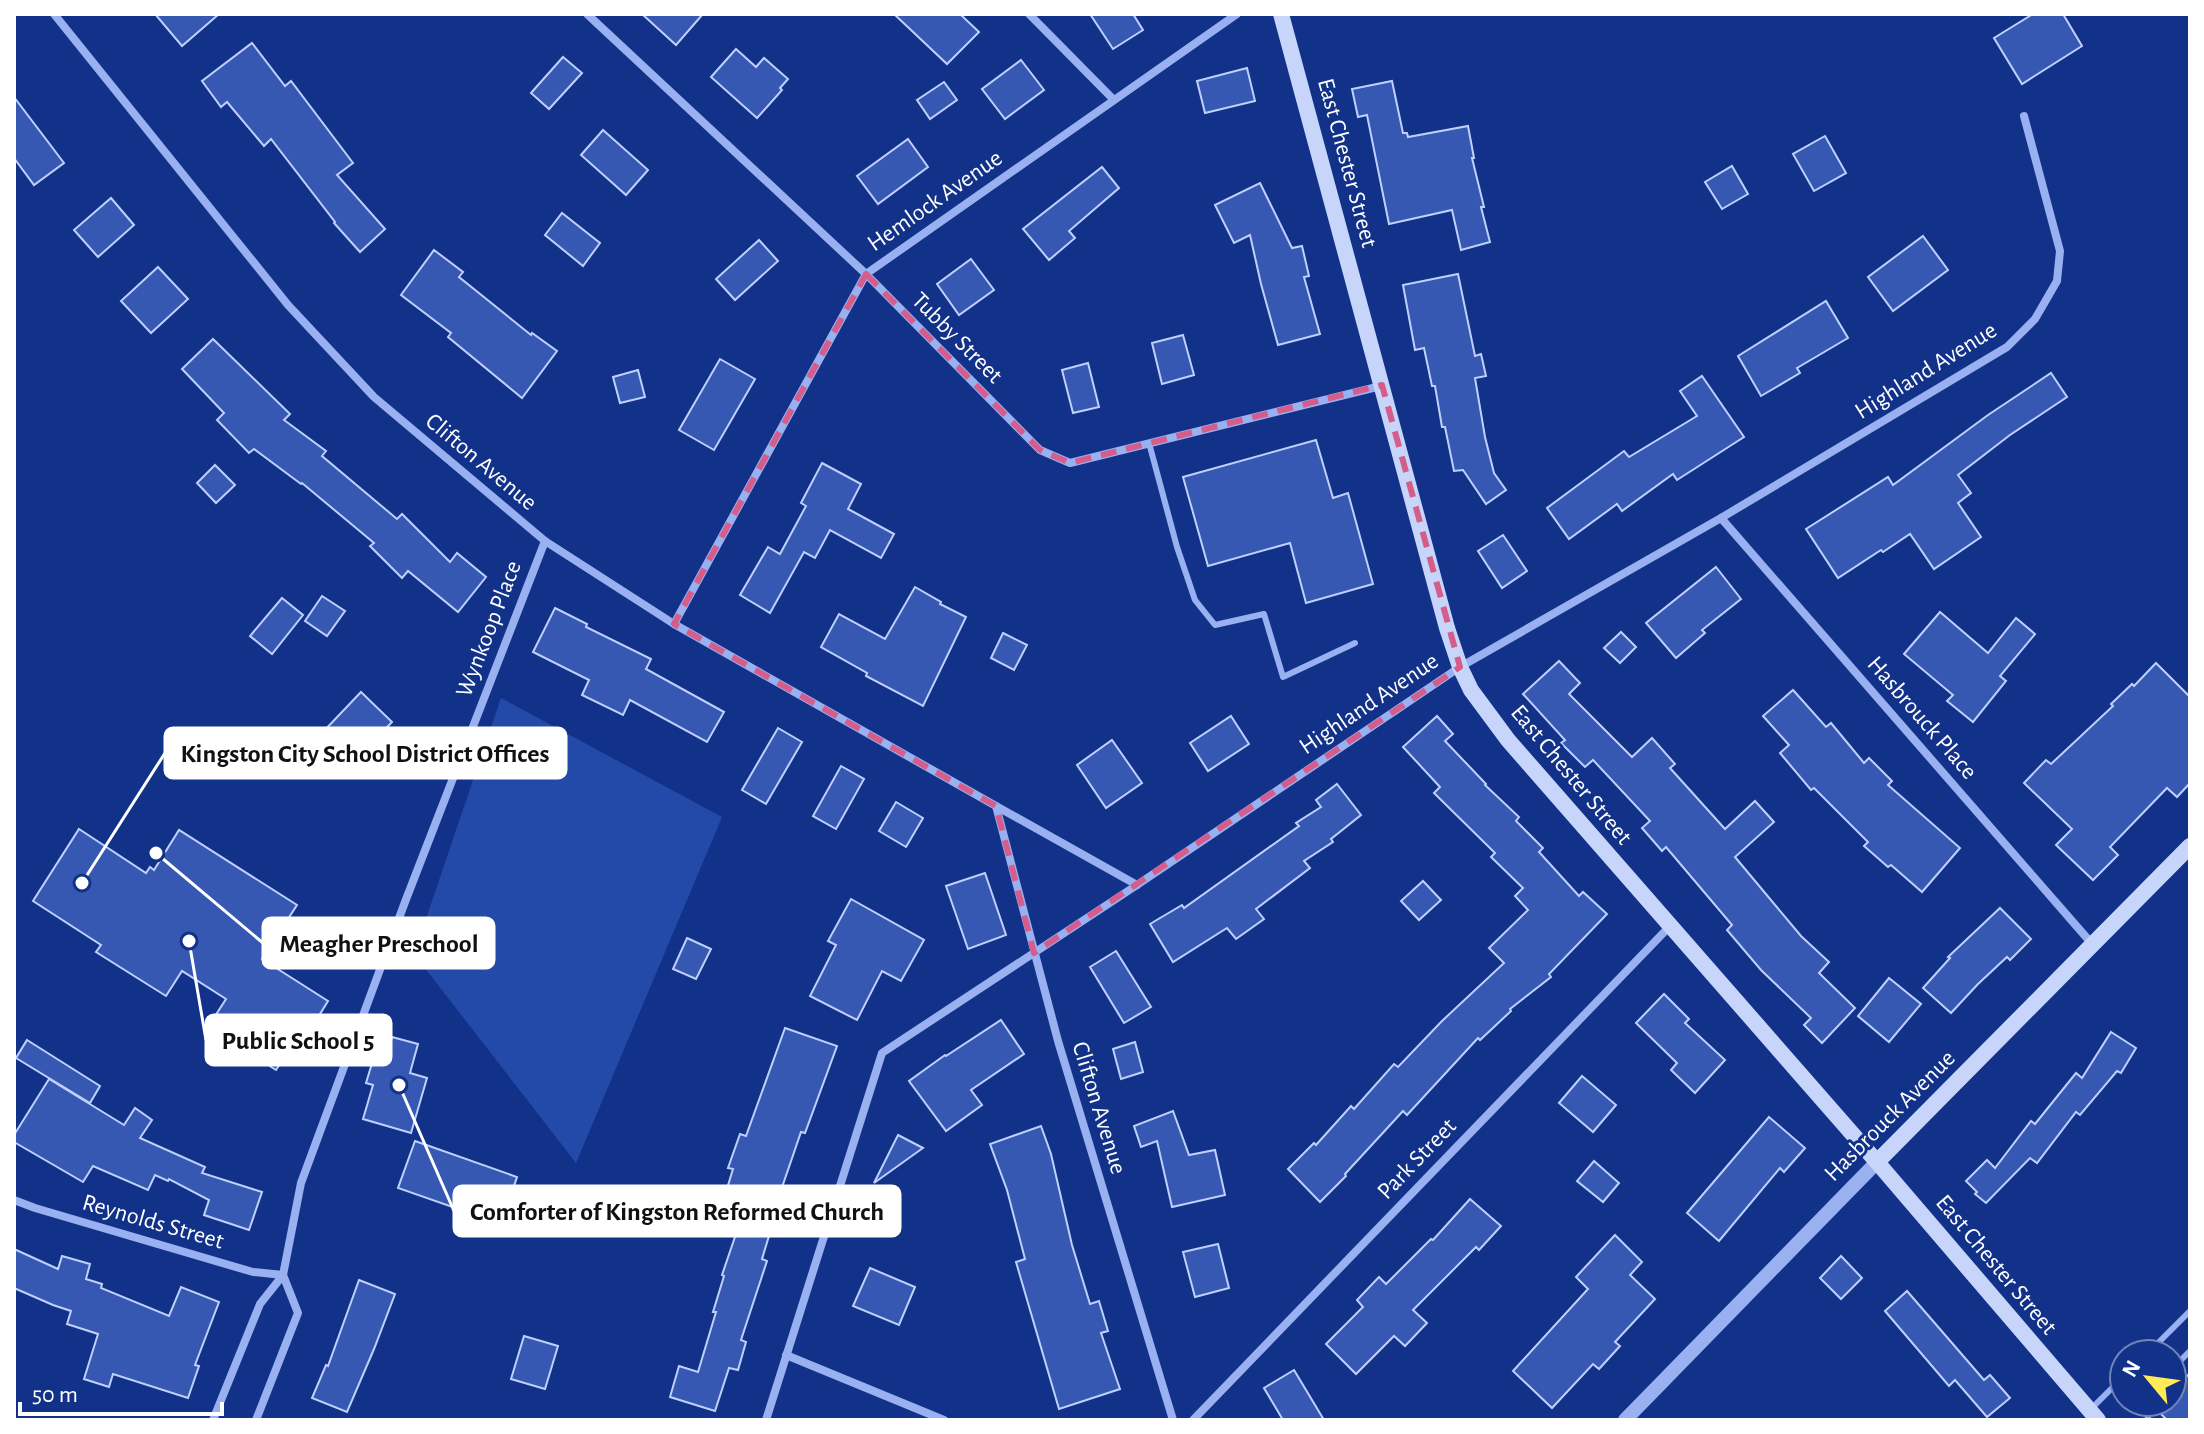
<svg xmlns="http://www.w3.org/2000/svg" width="2204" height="1434" font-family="'Alegreya Sans',sans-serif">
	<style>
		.green { fill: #244aa9 }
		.building { fill: #3658b2; stroke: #bfd0fc; stroke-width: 2 }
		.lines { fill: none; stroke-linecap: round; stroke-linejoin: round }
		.service { stroke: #99b1f0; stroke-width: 6 }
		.minor { stroke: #99b1f0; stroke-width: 8 }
		.tertiary { stroke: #99b1f0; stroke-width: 14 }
		.secondary { stroke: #c7d5fb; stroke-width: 16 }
		.marked { fill: none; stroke: #d45d8c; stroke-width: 6; stroke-dasharray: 16 10; stroke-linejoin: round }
		.labels { text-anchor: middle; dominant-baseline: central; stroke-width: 6; stroke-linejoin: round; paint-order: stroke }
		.street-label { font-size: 24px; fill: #fff; stroke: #12328a }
		.leader { fill: none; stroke: #fff; stroke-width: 3 }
		.callout-dot { fill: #fff; stroke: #12328a; stroke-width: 3 }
		.callout { fill: #fff; stroke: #fff; stroke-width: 3 }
		.callout-label { font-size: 26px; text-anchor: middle; font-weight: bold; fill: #111 }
	</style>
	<rect width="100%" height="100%" fill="#12328a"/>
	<polygon class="green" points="501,698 722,817 576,1163 414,954"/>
	<g class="building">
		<polygon points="155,14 219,14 182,46"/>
		<polygon points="642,14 703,14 676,45"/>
		<polygon points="894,14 960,14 979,32 947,64"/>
		<polygon points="1090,14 1133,14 1143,30 1113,49"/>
		<polygon points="2033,14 2063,14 2082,46 2022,84 1994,38"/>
		<polygon points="252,43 285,86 291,81 353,163 337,175 385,229 360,252 334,223 335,222 271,139 264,146 227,102 221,107 202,81"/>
		<polygon points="736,49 756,67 764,58 788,79 780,88 782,90 757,118 711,77"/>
		<polygon points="563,57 582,73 549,109 531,93"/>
		<polygon points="1021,60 1044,90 1005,119 982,89"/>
		<polygon points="1247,68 1255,101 1205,113 1197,81"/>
		<polygon points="1392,81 1403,133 1407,133 1408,137 1468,126 1474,158 1472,158 1484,207 1481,207 1490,242 1461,250 1452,210 1389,224 1367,115 1358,117 1352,89"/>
		<polygon points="944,82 957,100 930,119 917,100"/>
		<polygon points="14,97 64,163 34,185 14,158"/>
		<polygon points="603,130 648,170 626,195 581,155"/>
		<polygon points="1825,136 1846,173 1814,191 1793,154"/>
		<polygon points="908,139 928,167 878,204 857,176"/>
		<polygon points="1732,166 1748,194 1722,209 1705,182"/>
		<polygon points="1102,167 1119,188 1069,231 1075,238 1049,260 1023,229"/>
		<polygon points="1260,183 1292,248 1302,246 1309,276 1304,277 1320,334 1278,345 1261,284 1250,235 1234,243 1215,205"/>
		<polygon points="111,198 134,225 98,257 74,230"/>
		<polygon points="562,213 600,243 583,266 545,235"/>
		<polygon points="1923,236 1948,270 1893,311 1868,277"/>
		<polygon points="759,240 778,261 735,300 716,279"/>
		<polygon points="434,250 463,272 459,277 531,335 532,333 557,351 522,398 448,337 451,333 401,295"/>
		<polygon points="971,259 994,290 959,315 937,284"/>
		<polygon points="158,267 188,299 151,333 121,301"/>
		<polygon points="1458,274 1475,356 1481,354 1486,376 1475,378 1485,437 1494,473 1506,490 1486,504 1463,470 1454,471 1445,427 1442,427 1435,386 1432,386 1424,348 1415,350 1403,285"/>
		<polygon points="1826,301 1848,338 1797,368 1800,373 1761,396 1738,356"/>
		<polygon points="1183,335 1194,375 1162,384 1152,343"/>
		<polygon points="213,339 290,414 284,420 326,451 322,456 397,519 402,514 450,562 457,553 486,577 458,612 408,571 402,578 370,546 374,543 302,483 301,484 254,449 249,453 217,420 224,413 182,369"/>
		<polygon points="720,359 755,379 714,450 679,430"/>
		<polygon points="1088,363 1099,407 1073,413 1062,370"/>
		<polygon points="638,370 645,397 620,403 613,377"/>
		<polygon points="2051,373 2067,397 2010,435 1958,475 1971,493 1958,503 1981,537 1934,569 1910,534 1883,552 1881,550 1838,578 1806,529 1888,477 1893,485 1988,415"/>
		<polygon points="1702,376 1744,437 1677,480 1673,474 1622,511 1617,504 1569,539 1547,508 1624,451 1629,457 1697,416 1680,391"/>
		<polygon points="1316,440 1333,498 1348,493 1373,584 1306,603 1290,543 1208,566 1183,477"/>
		<polygon points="822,463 861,484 848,509 894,534 881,558 830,530 815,558 804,552 770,613 740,595 768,547 780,554 806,506 801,503"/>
		<polygon points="215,465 235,485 216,503 197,483"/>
		<polygon points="1503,535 1527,571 1502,588 1478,551"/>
		<polygon points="1716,567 1741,599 1702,630 1705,633 1676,658 1646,623"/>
		<polygon points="915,587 941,602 940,604 966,617 923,706 866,676 867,673 821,647 839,614 885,639"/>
		<polygon points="322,596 345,611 327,636 305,621"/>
		<polygon points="282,598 303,615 272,654 250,636"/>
		<polygon points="555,608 587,624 586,627 651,659 646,669 724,712 707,742 630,700 623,715 582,695 589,680 533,652"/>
		<polygon points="1940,612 1988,653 2016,618 2035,634 2000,676 2006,681 1973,722 1947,701 1953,695 1904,654"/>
		<polygon points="1621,632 1636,647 1620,663 1604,648"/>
		<polygon points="1003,633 1027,645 1014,670 991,658"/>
		<polygon points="1559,661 1580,683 1569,694 1632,757 1652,738 1675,764 1670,768 1725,829 1755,801 1774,822 1735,857 1801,936 1829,962 1819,973 1855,1008 1822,1043 1804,1025 1811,1018 1761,970 1727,930 1732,925 1666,847 1662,851 1642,828 1650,821 1593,760 1585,767 1561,743 1565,740 1523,694"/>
		<polygon points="2156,663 2190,697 2190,783 2177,797 2167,788 2110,847 2118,855 2093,880 2056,845 2072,829 2024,783 2046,760 2051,764 2113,706 2111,704 2132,684 2134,686"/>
		<polygon points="1793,690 1826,727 1831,723 1864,763 1869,758 1892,781 1888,785 1960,848 1922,892 1891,865 1888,867 1864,846 1868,842 1814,788 1811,790 1780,753 1789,745 1763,716"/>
		<polygon points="361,692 392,722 352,764 321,734"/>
		<polygon points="1231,716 1249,744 1208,771 1190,743"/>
		<polygon points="1437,716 1453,734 1445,741 1486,784 1485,785 1519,817 1516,821 1543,848 1539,852 1579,896 1583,892 1607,914 1549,974 1551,977 1510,1009 1511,1011 1480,1040 1478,1038 1407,1115 1403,1111 1345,1174 1346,1176 1320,1202 1288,1169 1314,1143 1316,1145 1351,1106 1354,1109 1394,1064 1398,1067 1442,1021 1504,963 1489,948 1528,910 1515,896 1523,888 1491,857 1495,853 1434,793 1440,787 1403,747"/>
		<polygon points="778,728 802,742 766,804 742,790"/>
		<polygon points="1112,740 1142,783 1106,808 1077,765"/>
		<polygon points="841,766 864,779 836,829 813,816"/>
		<polygon points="1337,784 1361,815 1331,839 1333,842 1304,861 1310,868 1256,909 1264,919 1236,939 1227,928 1173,962 1150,924 1182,905 1184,908 1299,826 1296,823 1321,807 1316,800"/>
		<polygon points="896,802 923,818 906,847 879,831"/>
		<polygon points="79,829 146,873 150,867 154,870 179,830 297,905 262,959 328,1001 312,1027 323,1034 310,1053 294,1043 276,1070 208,1027 226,999 182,971 166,996 96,952 101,945 33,901"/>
		<polygon points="985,873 1006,935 968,949 946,886"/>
		<polygon points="1423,881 1441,900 1419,920 1401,901"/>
		<polygon points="851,899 924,940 901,981 882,971 857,1020 810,996 836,945 828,941"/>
		<polygon points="2000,908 2031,939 2010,960 2007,957 1978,984 1951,1013 1923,988 1950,958 1948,957"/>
		<polygon points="687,938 711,949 696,979 673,969"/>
		<polygon points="1116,951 1151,1007 1124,1023 1090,967"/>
		<polygon points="1889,978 1921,1004 1889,1042 1858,1016"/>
		<polygon points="1664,994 1689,1019 1685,1023 1725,1060 1695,1093 1671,1070 1677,1063 1636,1023"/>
		<polygon points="1001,1020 1024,1054 971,1090 982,1105 946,1131 909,1081 945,1055 946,1056"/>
		<polygon points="785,1028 837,1046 805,1133 801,1132 777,1202 779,1203 762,1259 767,1261 741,1340 746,1342 738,1370 729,1368 715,1411 670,1397 679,1366 698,1372 716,1312 713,1312 724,1276 722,1275 738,1228 720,1222 724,1209 721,1208 733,1169 728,1168 740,1134 746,1136"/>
		<polygon points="2111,1032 2136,1048 2121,1073 2117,1071 2080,1115 2076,1112 2037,1163 2030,1158 1986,1203 1975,1194 1977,1192 1966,1181 1987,1160 1995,1168 2031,1121 2035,1124 2076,1073 2082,1078"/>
		<polygon points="392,1037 418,1044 410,1073 427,1078 411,1133 363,1119 373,1085 366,1083 373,1060 385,1064"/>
		<polygon points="27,1040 100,1086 90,1103 16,1058"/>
		<polygon points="1135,1042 1143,1072 1121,1079 1113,1049"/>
		<polygon points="1582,1076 1616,1105 1593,1132 1559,1103"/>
		<polygon points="49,1079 124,1125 135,1108 152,1120 140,1138 205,1167 202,1173 262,1192 249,1230 204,1215 209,1200 169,1179 168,1181 155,1175 148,1190 93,1166 83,1182 14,1142 14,1135"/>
		<polygon points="1173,1111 1189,1155 1215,1150 1225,1195 1172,1207 1157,1141 1141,1147 1134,1126"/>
		<polygon points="1769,1117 1805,1148 1784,1172 1780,1168 1719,1241 1687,1213"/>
		<polygon points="1041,1126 1051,1154 1072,1245 1090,1304 1099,1301 1108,1331 1101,1333 1120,1389 1059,1409 1016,1262 1025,1259 1007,1190 990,1144"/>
		<polygon points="898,1135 923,1148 874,1183"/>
		<polygon points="415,1141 517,1177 501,1224 398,1188"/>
		<polygon points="1594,1161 1619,1183 1603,1202 1577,1181"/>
		<polygon points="1470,1199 1501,1226 1479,1250 1476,1247 1413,1310 1427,1323 1405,1346 1394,1336 1356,1374 1326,1344 1363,1307 1357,1300 1379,1277 1386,1284 1431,1239 1433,1240"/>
		<polygon points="1615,1235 1642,1262 1630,1275 1655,1299 1615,1342 1620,1346 1599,1369 1593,1364 1552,1408 1513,1371 1588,1289 1576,1277"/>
		<polygon points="1218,1244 1229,1288 1195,1297 1183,1252"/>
		<polygon points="14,1249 58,1269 62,1256 90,1264 86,1279 102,1284 101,1288 169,1316 181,1287 219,1302 195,1365 199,1366 188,1398 113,1374 109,1387 84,1379 98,1334 67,1324 71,1311 53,1305 14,1288"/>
		<polygon points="1841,1256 1862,1278 1841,1299 1820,1278"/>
		<polygon points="870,1268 915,1287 899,1325 853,1306"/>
		<polygon points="359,1280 395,1294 374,1349 347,1412 312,1398 326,1365 328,1366"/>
		<polygon points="1907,1291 1984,1380 1990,1375 2010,1398 1987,1417 1955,1380 1949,1386 1885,1311"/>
		<polygon points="524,1336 558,1346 545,1389 511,1379"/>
		<polygon points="1294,1370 1324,1420 1283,1420 1264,1388"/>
		<polygon points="2190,1373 2190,1420 2167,1420 2160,1413 2160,1403 2172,1402 2172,1391"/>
	</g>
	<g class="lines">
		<g class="service">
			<polyline points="1149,443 1177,547 1195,600 1215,625 1264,614 1283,677 1355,643"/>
			<polyline points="2147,1354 2190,1311"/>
			<polyline points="2172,1369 2190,1351"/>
			<polyline points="2146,1402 2144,1408 2149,1420"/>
			<polyline points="2090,1410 2124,1376"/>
		</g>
		<g class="minor">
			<polyline points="54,14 288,305 374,397 545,541 674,624 996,806 1058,1041 1173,1420"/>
			<polyline points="587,14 866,274 1040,450 1070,463 1381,386"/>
			<polyline points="1029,14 1114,100"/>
			<polyline points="1721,518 2093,945"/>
			<polyline points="674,624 866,274 1237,14"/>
			<polyline points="996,806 1137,885"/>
			<polyline points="14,1200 35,1208 253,1272 283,1275"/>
			<polyline points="786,1355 944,1420"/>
			<polyline points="213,1420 260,1304 283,1275 301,1183 405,902 545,541"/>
			<polyline points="256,1420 298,1313 283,1275"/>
			<polyline points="766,1420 882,1053 1137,885 1460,667 1721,518 2007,347 2035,319 2057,281 2060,251 2024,116"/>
			<polyline points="1193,1420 1670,926"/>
		</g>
		<polyline class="tertiary" points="1625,1420 1877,1162"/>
		<g class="secondary">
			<polyline points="1281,14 1447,628 1460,667 1471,690 1508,740 1877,1162 2098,1420"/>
			<polyline points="1877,1162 2190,846"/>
		</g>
	</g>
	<path class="marked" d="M866,274L1040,450L1070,463L1382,385L1460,667L1034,953L996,806L674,624Z"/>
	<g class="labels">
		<g class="street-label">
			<text transform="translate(1347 163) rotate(75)">East Chester Street</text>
			<text transform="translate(935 201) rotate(-35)">Hemlock Avenue</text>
			<text transform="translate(957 338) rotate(45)">Tubby Street</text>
			<text transform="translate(1926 371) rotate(-32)">Highland Avenue</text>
			<text transform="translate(481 462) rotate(40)">Clifton Avenue</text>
			<text transform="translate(489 629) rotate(-69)">Wynkoop Place</text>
			<text transform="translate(1369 704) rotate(-34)">Highland Avenue</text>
			<text transform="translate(1922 718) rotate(49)">Hasbrouck Place</text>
			<text transform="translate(1571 775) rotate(50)">East Chester Street</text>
			<text transform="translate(1099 1108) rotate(73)">Clifton Avenue</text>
			<text transform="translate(1890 1116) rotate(-45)">Hasbrouck Avenue</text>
			<text transform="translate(1417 1159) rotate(-46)">Park Street</text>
			<text transform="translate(153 1222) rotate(16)">Reynolds Street</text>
			<text transform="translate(1996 1265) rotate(50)">East Chester Street</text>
		</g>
	</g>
	<path class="leader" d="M82 883L165 753M156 853L263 943M189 941L206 1040M399 1085L454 1211"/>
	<g class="callout-dot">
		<circle cx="82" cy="883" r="8"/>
		<circle cx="156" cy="853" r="8"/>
		<circle cx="189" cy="941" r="8"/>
		<circle cx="399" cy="1085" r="8"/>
	</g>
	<g class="callout">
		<rect x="165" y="728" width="401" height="50" rx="8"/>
		<rect x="263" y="918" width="231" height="50" rx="8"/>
		<rect x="206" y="1015" width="185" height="50" rx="8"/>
		<rect x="454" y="1186" width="446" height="50" rx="8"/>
	</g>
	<g class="callout-label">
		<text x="365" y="762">Kingston City School District Offices</text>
		<text x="379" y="952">Meagher Preschool</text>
		<text x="298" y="1049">Public School 5</text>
		<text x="677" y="1220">Comforter of Kingston Reformed Church</text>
	</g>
	<rect width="2204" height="1434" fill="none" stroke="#ffffff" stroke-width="32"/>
	<g transform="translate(2148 1378) rotate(299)"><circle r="38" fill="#12328a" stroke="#7184b9" stroke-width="2"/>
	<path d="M0-6L14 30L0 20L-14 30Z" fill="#ffeb58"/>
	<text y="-12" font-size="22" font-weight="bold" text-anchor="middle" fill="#ffffff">N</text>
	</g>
	<path d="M20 1402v12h202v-12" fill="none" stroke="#ffffff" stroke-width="4"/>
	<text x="32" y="1402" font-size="24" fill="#ffffff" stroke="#12328a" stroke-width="6" paint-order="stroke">50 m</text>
</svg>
